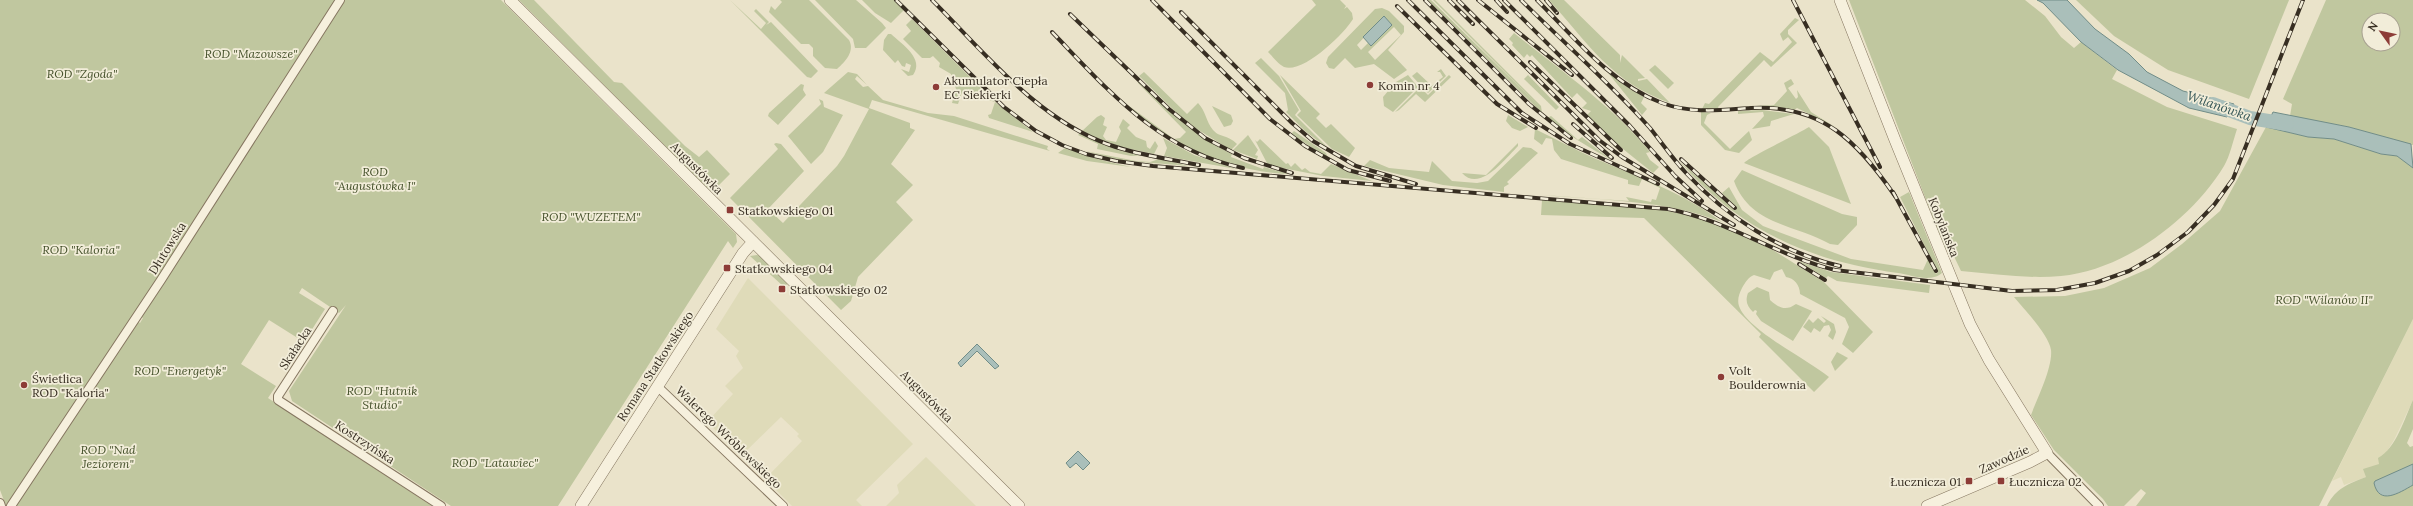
<svg xmlns="http://www.w3.org/2000/svg" width="2413" height="506" font-family="Lora,serif">
	<style>
		.farmland { fill: #dfdbb9 }
		.green { fill: #c0c79f; fill-rule: evenodd }
		.water { fill: #aabfba; stroke: #718d88 }
		.lines { fill: none; stroke-linecap: round; stroke-linejoin: round }
		.river { stroke: #aabfba; stroke-width: 14 }
		.minor-casing { stroke: #857660; stroke-width: 10 }
		.tertiary-casing { stroke: #857660; stroke-width: 12 }
		.minor { stroke: #f6f0dd; stroke-width: 8 }
		.tertiary { stroke: #f6f0dd; stroke-width: 11 }
		.rail-casing { stroke: #372e22; stroke-width: 4 }
		.rail { stroke: #f2edd9; stroke-width: 2.5; stroke-dasharray: 8; stroke-linecap: butt }
		.poi-dot { fill: #8d3c37; stroke: #f2edd9; stroke-width: 1.5 }
		.labels { text-anchor: middle; dominant-baseline: central; stroke-width: 3.5; stroke-linejoin: round; paint-order: stroke }
		.park-label { font-size: 12px; font-style: italic; fill: #45512b; stroke: #f2edd9 }
		.poi-label { font-size: 12px; fill: #372e22; stroke: #f2edd9; text-anchor: start }
		.street-label { font-size: 12px; fill: #372e22; stroke: #f2edd9 }
		.water-label { font-size: 13px; font-style: italic; fill: #355; stroke: #f2edd9 }
	</style>
	<rect width="100%" height="100%" fill="#eae3ca"/>
	<g class="farmland">
		<polygon points="748,278 913,444 856,500 862,506 792,506 765,479 802,441 797,436 799,434 781,417 741,456 737,451 737,448 732,446 707,422 733,394 725,386 743,368 736,356 739,351 716,329"/>
		<polygon points="2413,319 2413,400 2394,440 2379,464 2366,477 2344,485 2341,477 2332,481"/>
		<polygon points="926,457 976,506 886,506 899,493 897,485"/>
	</g>
	<g class="green">
		<polygon points="0,0 337,0 162,273 8,506 6,506 0,490"/>
		<polygon points="345,0 501,0 736,234 737,242 733,248 728,241 558,506 451,506 292,401 289,391 346,305 339,313 302,288 299,293 325,309 304,342 269,320 241,364 276,386 268,398 432,506 16,506 137,321 140,323 143,318 141,317"/>
		<polygon points="519,0 534,0 614,82 622,83 685,146 699,157 707,150 730,174 715,189 710,191"/>
		<polygon points="730,0 761,29 766,23 754,11 756,9 769,22 766,25 771,22 818,71 811,78 807,77"/>
		<path d="M780,0H809L849,40C855,51 846,61 837,69L825,68L813,56V48L809,44H801L769,12L771,6L775,10L782,2Z"/>
		<polygon points="815,0 856,0 882,23 886,28 866,48 855,48 853,39"/>
		<polygon points="862,0 894,0 904,10 891,23 875,13"/>
		<path d="M1312,0H1340L1346,6L1344,9L1347,7L1352,13L1353,19C1344,34 1303,74 1284,67C1278,64 1273,57 1268,52L1316,5Z"/>
		<polygon points="1428,0 1431,0 1540,107 1433,0 1435,0 1541,106 1542,113"/>
		<path d="M1549,0H1564L1620,55V63L1622,55L1645,78L1638,79V81L1647,79L1670,103C1611,82 1589,44 1549,0Z"/>
		<path d="M1849,0H2025L2045,16L2061,37L2074,48L2081,42L2117,70L2112,79L2167,107L2237,129C2233,141 2230,156 2224,166C2191,220 2124,270 2061,276C2028,279 1994,274 1961,271L1949,246L1945,249Z"/>
		<polygon points="2076,0 2289,0 2249,99 2168,70 2114,36"/>
		<path d="M2326,0H2413V145L2349,127L2290,116L2292,104L2283,99ZM2369,20H2393V44H2369Z"/>
		<path d="M1382,8L1389,11L1404,26V32L1388,50L1407,70L1394,79L1374,64L1355,68L1345,58L1334,69L1329,68L1326,63L1328,57L1375,9ZM1384,16L1392,25L1371,46L1368,43L1361,50L1357,45ZM1394,27L1401,35L1375,60L1368,52Z"/>
		<polygon points="1795,18 1799,20 1788,30 1788,34 1797,43 1771,67 1764,60 1718,107 1719,109 1702,109 1705,103 1709,104 1760,52 1773,62 1792,42 1788,37 1783,41 1780,34"/>
		<polygon points="912,19 995,102 1033,132 989,118 988,115 991,114 995,102 962,92 958,104 952,103 956,89 951,74 939,67 940,63 933,56 930,58 922,58 903,39 911,31 906,25"/>
		<path d="M1514,33C1561,71 1613,106 1650,152L1646,153L1650,160L1659,167L1653,173L1603,133L1586,116L1591,111L1582,108L1587,103L1577,93L1572,98L1532,55L1530,57L1527,54L1524,58L1512,45L1513,43L1509,39Z"/>
		<path d="M888,34H891C902,44 925,59 913,75L908,76L901,69L909,72L911,65L906,63L905,67L902,66L898,60L895,63L883,50L884,40Z"/>
		<polygon points="1261,58 1279,76 1299,110 1295,115 1331,151 1305,131 1286,112 1288,110 1285,93 1255,63"/>
		<polygon points="1655,65 1674,83 1668,89 1649,70"/>
		<polygon points="1441,69 1446,76 1428,93 1412,76 1417,72 1431,85 1429,88 1443,77 1440,72 1437,72"/>
		<polygon points="1605,69 1623,84 1644,97 1641,103 1647,109 1642,115"/>
		<polygon points="848,72 857,74 867,85 857,76 855,79 863,87 868,86 883,100 928,113 954,116 1048,146 1047,149 1050,151 872,100 869,108 910,123 910,128 915,130 891,164 913,185 896,202 913,220 858,277 851,301 841,310 730,198 778,149 774,144 776,143 781,144 804,171 768,209 783,223 837,166 844,156 869,109 824,93"/>
		<path d="M1144,72L1187,114L1198,103C1206,111 1206,122 1213,130C1220,138 1227,134 1237,144L1231,150L1187,123L1139,76Z"/>
		<polygon points="1280,75 1320,114 1316,118 1326,128 1331,124 1355,148 1349,157 1332,149 1297,115 1301,111"/>
		<polygon points="1408,75 1418,87 1393,112 1384,106 1383,97 1396,82"/>
		<polygon points="1449,75 1451,77 1425,102 1416,94 1399,110 1395,112 1420,87 1428,95"/>
		<polygon points="1528,75 1559,107 1556,110 1524,79"/>
		<path d="M1137,78C1166,108 1194,136 1232,154L1231,157L1263,169L1264,167L1289,174C1225,171 1167,144 1121,100L1174,139L1180,138L1186,132L1138,83Z"/>
		<polygon points="1791,79 1794,84 1788,88 1796,99 1798,97 1797,90 1811,112 1835,127 1797,108 1794,110 1767,106 1738,107 1774,105 1787,91 1784,83"/>
		<polygon points="801,84 804,85 803,90 806,95 778,125 768,116 769,113"/>
		<polygon points="819,99 823,101 824,107 843,115 823,152 811,164 788,136 821,104"/>
		<polygon points="1212,106 1231,115 1233,121 1231,125 1224,127"/>
		<polygon points="1762,110 1794,114 1771,121 1770,126 1752,129 1764,116 1763,112 1738,114 1738,111"/>
		<polygon points="1701,112 1711,113 1707,115 1704,123 1730,149 1749,131 1752,140 1739,153 1725,150 1701,125"/>
		<polygon points="1101,115 1105,118 1103,125 1107,127 1103,136 1106,140 1116,142 1121,131 1119,127 1123,119 1130,125 1127,128 1136,137 1146,141 1147,147 1150,149 1155,141 1158,146 1154,154 1121,147 1081,132 1097,117"/>
		<polygon points="1508,115 1528,127 1520,131 1512,128 1506,121"/>
		<path d="M1551,116L1578,140L1582,137L1611,160C1589,147 1566,134 1547,118Z"/>
		<path d="M1809,127L1829,147L1851,204L1744,163C1749,157 1798,134 1809,127Z"/>
		<path d="M2266,127L2308,137L2334,139L2381,154L2397,156L2413,168V319L2319,506H2136L2146,493L2141,489L2124,506H2108L2103,499L2054,450L2031,415C2037,399 2053,367 2051,350C2049,335 2024,309 2014,297L2065,296L2104,288L2150,268L2182,244L2220,211Z"/>
		<path d="M1535,129C1556,139 1576,150 1596,159C1639,177 1685,194 1722,222C1666,200 1602,200 1543,195L1629,201L1626,197L1651,202L1652,199L1656,200L1660,188L1642,179L1639,186L1628,184V180L1561,159L1554,150L1552,139L1546,138L1542,145L1534,139Z"/>
		<polygon points="1294,131 1326,153 1328,158 1291,134"/>
		<polygon points="1080,133 1105,144 1147,155 1131,156 1097,149 1098,144 1078,135"/>
		<polygon points="1248,135 1258,150 1255,155 1258,156 1257,159 1233,150"/>
		<polygon points="1163,138 1194,155 1236,169 1164,156 1167,148"/>
		<polygon points="1260,139 1286,164 1288,163 1291,167 1295,163 1302,170 1305,168 1310,172 1321,174 1331,164 1372,181 1323,176 1268,165 1255,140 1257,142"/>
		<path d="M1518,143V146C1506,158 1480,193 1462,173L1486,175Z"/>
		<polygon points="1523,147 1531,148 1538,153 1507,182 1509,184 1504,187 1504,192 1443,185 1364,166 1370,160 1389,168 1429,172 1432,161 1452,181 1477,183 1488,181"/>
		<polygon points="1065,148 1105,161 1131,167 1087,161 1058,153"/>
		<polygon points="1085,151 1136,161 1150,162 1159,159 1189,166 1117,160"/>
		<path d="M1680,162L1735,209L1736,207L1722,193L1729,187L1742,210L1763,226L1851,259L1923,270L1928,259L1936,274L1938,272L1900,197L1909,192L1942,273C1931,283 1911,275 1898,273C1809,261 1739,230 1680,162Z"/>
		<path d="M1742,170L1842,214L1857,217V225L1838,245L1830,244C1794,224 1750,225 1734,181Z"/>
		<path d="M1542,200L1658,209L1697,217L1719,225L1773,250L1824,282L1873,332L1853,353L1842,344L1849,327L1845,318L1800,294C1800,285 1794,278 1786,277L1782,269L1774,272L1770,280L1754,275C1748,277 1745,283 1742,288C1739,294 1737,300 1739,306C1747,330 1807,359 1829,377L1814,392L1759,337L1761,334L1644,218L1541,215Z"/>
		<polygon points="757,255 761,256 788,284 783,286 750,256"/>
		<polygon points="1798,261 1831,272 1930,285 1929,293 1837,281 1828,276 1826,278"/>
		<path d="M1757,287L1769,292L1770,300C1778,307 1785,312 1796,304L1812,311L1793,341L1761,321L1756,314L1757,311L1755,310L1753,312C1747,306 1745,301 1748,293Z"/>
		<polygon points="1821,316 1834,324 1836,332 1833,340 1828,336 1831,330 1829,325 1824,326 1820,332 1814,328 1811,333 1803,327 1809,319 1813,323 1818,318 1824,323 1826,321"/>
		<polygon points="1837,352 1848,358 1835,371 1831,362"/>
		<path d="M2413,400V429L2407,443L2410,447L2413,446V506H2327C2336,488 2348,484 2366,477L2363,469L2379,464L2378,458C2396,449 2405,417 2413,400Z"/>
	</g>
	<g class="water">
		<polygon points="2037,0 2067,0 2095,29 2129,54 2147,72 2183,91 2234,104 2227,117 2189,108 2118,70 2081,42 2043,3"/>
		<polygon points="1384,16 1392,25 1371,46 1363,37"/>
		<polygon points="2273,112 2349,127 2411,144 2413,168 2397,156 2381,154 2334,139 2308,137 2266,127"/>
		<polygon points="977,344 999,366 995,369 977,351 961,367 958,363"/>
		<polygon points="1078,451 1090,463 1083,470 1076,463 1070,468 1066,463"/>
		<path d="M2413,464V485C2399,493 2379,506 2374,483L2375,481Z"/>
	</g>
	<g class="lines">
		<polyline class="river" points="2213,104 2250,118 2287,124"/>
		<g class="minor-casing">
			<g id="minor">
				<polyline points="333,311 278,396 278,400 441,506"/>
				<polyline points="658,387 783,506"/>
				<polyline points="2047,453 2099,506"/>
				<polyline points="0,503 1,506"/>
				<polyline points="11,506 161,280 340,0"/>
			</g>
		</g>
		<g class="tertiary-casing">
			<g id="tertiary">
				<polyline points="510,0 1019,506"/>
				<polyline points="1840,0 1895,140 1970,324 1989,360 2047,453 2030,462 1927,506"/>
				<polyline points="581,506 743,253 753,242"/>
			</g>
		</g>
		<use href="#minor" class="minor"/>
		<use href="#tertiary" class="tertiary"/>
		<g class="rail-casing">
			<g id="rail">
				<path d="M896,0L1004,107L1036,131L1062,145L1086,154L1116,161L1153,166L1668,209C1727,220 1777,256 1835,270L2012,291L2057,290L2095,283L2129,271L2157,255L2188,232L2214,205L2233,179L2303,0"/>
				<path d="M932,0C984,52 1038,120 1110,145C1138,155 1169,159 1199,165"/>
				<polyline points="1152,0 1270,119 1305,146 1348,170 1390,181"/>
				<polyline points="1408,0 1522,113 1570,144 1658,184"/>
				<polyline points="1425,0 1529,104 1571,138"/>
				<polyline points="1449,0 1473,24"/>
				<polyline points="1458,0 1599,140 1622,157 1734,225"/>
				<polyline points="1478,0 1572,75"/>
				<polyline points="1496,0 1507,12"/>
				<polyline points="1504,0 1630,126 1675,176 1702,201"/>
				<path d="M1521,0C1564,43 1610,83 1650,128C1662,143 1673,159 1686,173C1727,217 1780,252 1840,266"/>
				<path d="M1537,0C1574,37 1611,84 1662,103C1692,114 1720,110 1751,108C1822,104 1858,142 1895,196"/>
				<polyline points="1546,0 1557,13"/>
				<polyline points="1793,0 1880,167"/>
				<polyline points="1397,6 1497,104 1536,128"/>
				<polyline points="1181,12 1292,123 1313,141 1356,166 1416,184"/>
				<polyline points="1070,14 1169,109 1205,138 1244,158 1292,173"/>
				<path d="M1052,32C1109,91 1158,150 1243,168"/>
				<polyline points="1530,62 1621,150"/>
				<polyline points="1573,124 1612,158"/>
				<polyline points="1681,159 1735,208"/>
				<polyline points="1893,192 1936,271"/>
				<polyline points="1799,264 1825,280"/>
			</g>
		</g>
		<use href="#rail" class="rail"/>
	</g>
	<g class="poi-dot">
		<circle cx="1370" cy="85" r="4"/>
		<circle cx="936" cy="87" r="4"/>
		<rect x="726" y="206" width="8" height="8" rx="2"/>
		<rect x="723" y="264" width="8" height="8" rx="2"/>
		<rect x="778" y="285" width="8" height="8" rx="2"/>
		<circle cx="1721" cy="377" r="4"/>
		<circle cx="24" cy="385" r="4"/>
		<rect x="1965" y="477" width="8" height="8" rx="2"/>
		<rect x="1997" y="477" width="8" height="8" rx="2"/>
	</g>
	<g class="labels">
		<g class="park-label">
			<text x="251" y="53">ROD "Mazowsze"</text>
			<text x="82" y="73">ROD "Zgoda"</text>
			<text x="375" y="171">ROD<tspan x="375" dy="14">"Augustówka I"</tspan></text>
			<text x="591" y="216">ROD "WUZETEM"</text>
			<text x="81" y="249">ROD "Kaloria"</text>
			<text x="2324" y="299">ROD "Wilanów II"</text>
			<text x="180" y="370">ROD "Energetyk"</text>
			<text x="382" y="390">ROD "Hutnik<tspan x="382" dy="14">Studio"</tspan></text>
			<text x="108" y="449">ROD "Nad<tspan x="108" dy="14">Jeziorem"</tspan></text>
			<text x="495" y="462">ROD "Latawiec"</text>
		</g>
		<g class="poi-label">
			<text x="944" y="80">Akumulator Ciepła<tspan x="944" dy="14">EC Siekierki</tspan></text>
			<text x="1378" y="85">Komin nr 4</text>
			<text x="738" y="210">Statkowskiego 01</text>
			<text x="735" y="268">Statkowskiego 04</text>
			<text x="790" y="289">Statkowskiego 02</text>
			<text x="1729" y="370">Volt<tspan x="1729" dy="14">Boulderownia</tspan></text>
			<text x="32" y="378">Świetlica<tspan x="32" dy="14">ROD "Kaloria"</tspan></text>
			<text x="1961" y="481" text-anchor="end">Łucznicza 01</text>
			<text x="2009" y="481">Łucznicza 02</text>
		</g>
		<g class="street-label">
			<text transform="translate(697 168) rotate(45)">Augustówka</text>
			<text transform="translate(1944 227) rotate(68)">Kobylańska</text>
			<text transform="translate(167 248) rotate(-58)">Dłutowska</text>
			<text transform="translate(295 348) rotate(-57)">Skałacka</text>
			<text transform="translate(655 366) rotate(-57)">Romana Statkowskiego</text>
			<text transform="translate(927 396) rotate(45)">Augustówka</text>
			<text transform="translate(729 437) rotate(44)">Walerego Wróblewskiego</text>
			<text transform="translate(365 442) rotate(33)">Kostrzyńska</text>
			<text transform="translate(2004 459) rotate(-24)">Zawodzie</text>
		</g>
		<g class="water-label">
			<text transform="translate(2219 106) rotate(19)">Wilanówka</text>
		</g>
	</g>
	<g transform="translate(2381 32) rotate(303)"><circle r="19" fill="#f2edd9" stroke="#a7a190"/>
	<path d="M0-3L7 15L0 10L-7 15Z" fill="#8d3c37"/>
	<text y="-6" font-size="11" font-weight="bold" text-anchor="middle" fill="#372e22">N</text>
	</g>
</svg>
